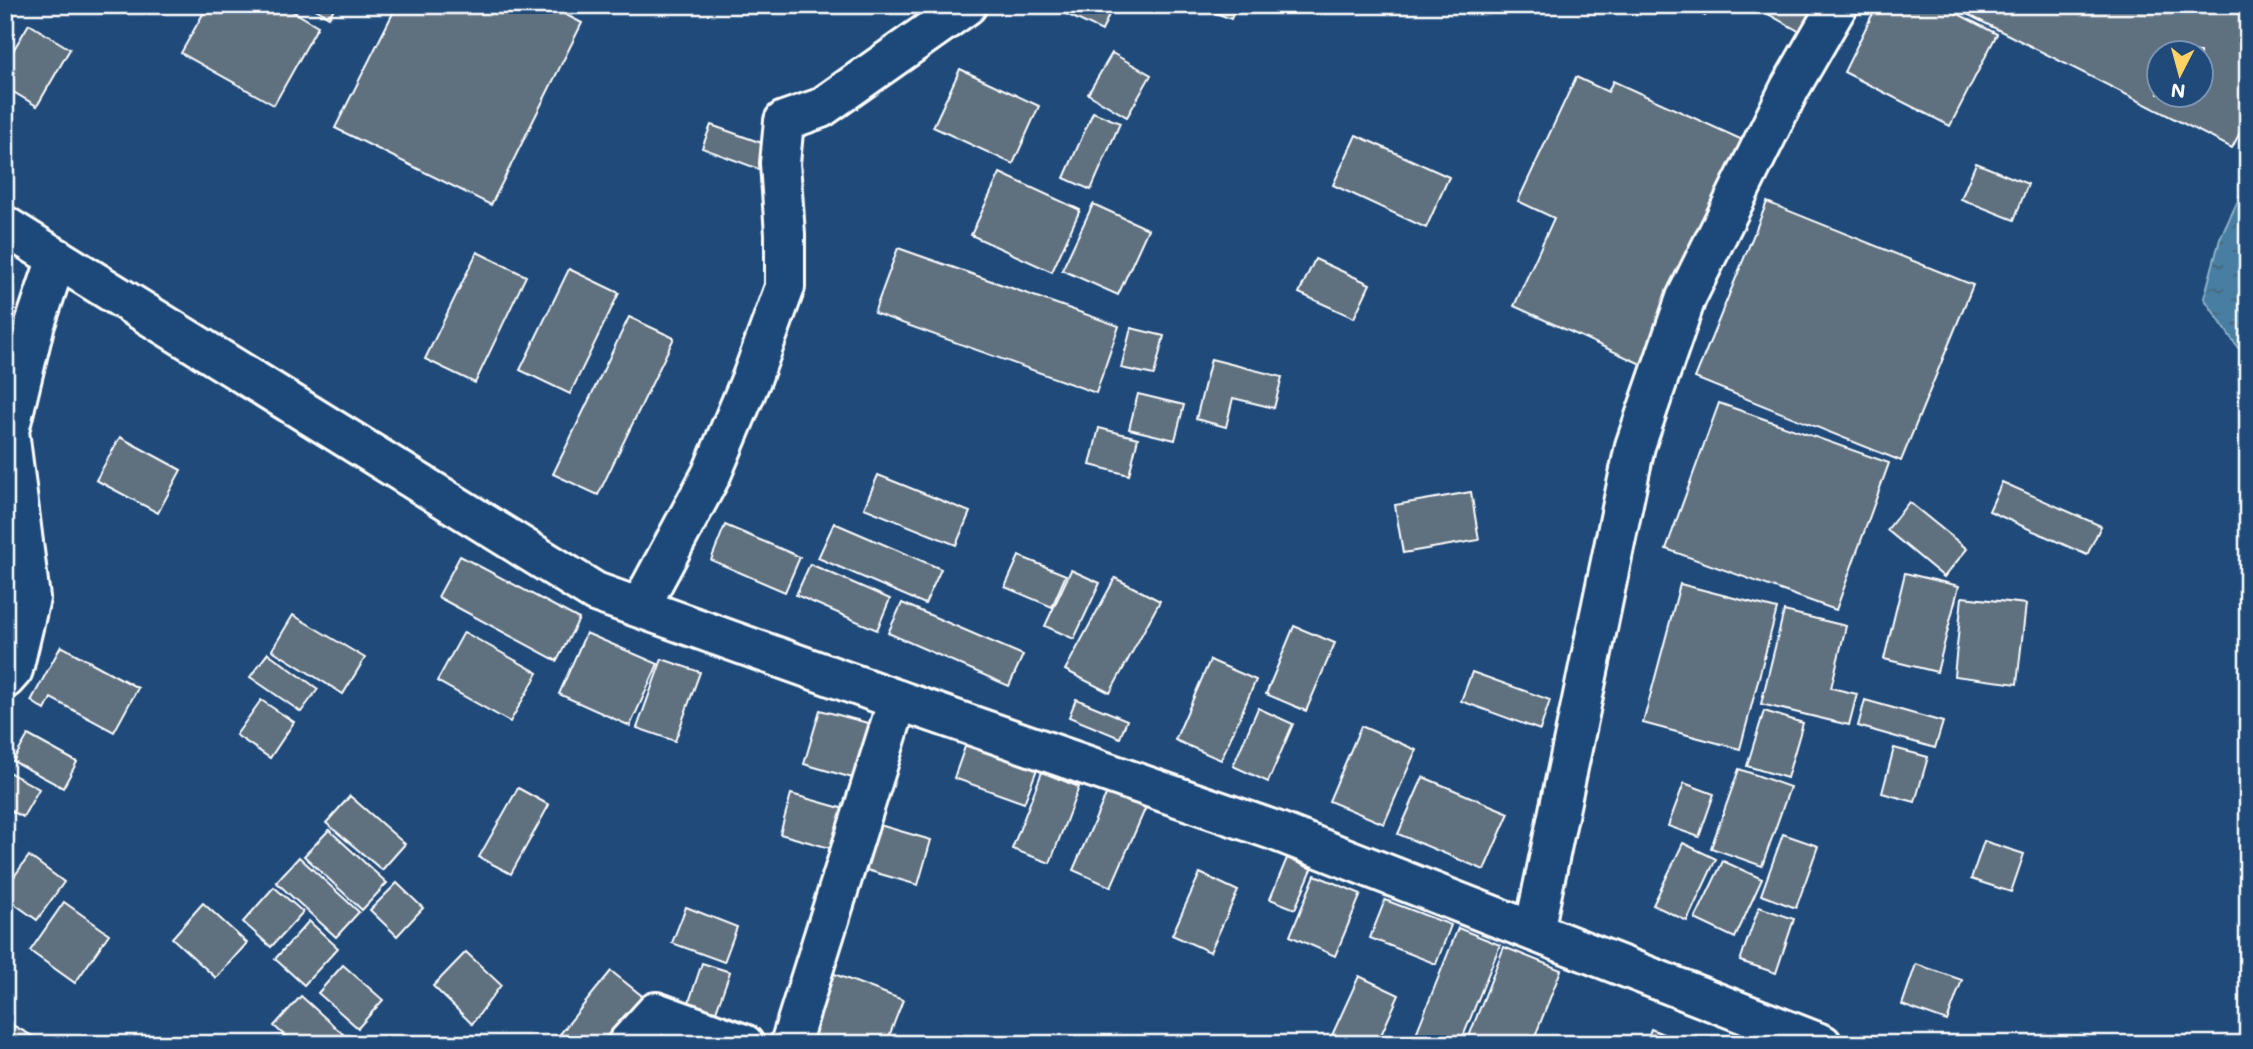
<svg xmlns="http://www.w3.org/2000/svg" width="2253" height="1049" font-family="Mali,sans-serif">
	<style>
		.water { fill: url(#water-ripples); stroke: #91b2c7; stroke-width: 2 }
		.building { fill: #5e707f; stroke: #fff; stroke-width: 2; fill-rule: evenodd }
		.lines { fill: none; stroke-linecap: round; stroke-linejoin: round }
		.minor-casing { stroke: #fff; stroke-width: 44 }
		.major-casing { stroke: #fff; stroke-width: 44 }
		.minor { stroke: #1f4a7a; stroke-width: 38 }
		.major { stroke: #1f4a7a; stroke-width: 38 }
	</style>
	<defs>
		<pattern id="water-ripples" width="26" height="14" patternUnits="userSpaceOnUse" patternTransform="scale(1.75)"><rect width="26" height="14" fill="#477ea1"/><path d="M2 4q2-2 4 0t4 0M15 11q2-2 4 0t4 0" fill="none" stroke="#4a6576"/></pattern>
	</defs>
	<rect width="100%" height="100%" fill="#1f4a7a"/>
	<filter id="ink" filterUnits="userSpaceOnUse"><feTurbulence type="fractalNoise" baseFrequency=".0143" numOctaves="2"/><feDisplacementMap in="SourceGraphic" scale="14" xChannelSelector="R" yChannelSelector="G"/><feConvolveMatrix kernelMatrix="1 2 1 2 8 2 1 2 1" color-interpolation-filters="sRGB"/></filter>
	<g filter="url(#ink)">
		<polygon class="water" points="2248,179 2248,348 2238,348 2204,298 2220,239"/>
		<g class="building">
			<polygon points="208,5 282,5 318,26 274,105 181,53"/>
			<polygon points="309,5 336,5 329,17"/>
			<polygon points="397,5 547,5 582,23 491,205 335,128"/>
			<polygon points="1047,5 1113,5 1102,31"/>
			<polygon points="1196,5 1237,5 1231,19"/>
			<polygon points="1685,5 1711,5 1705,16"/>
			<polygon points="1752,5 1820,5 1804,34"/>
			<polygon points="1877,5 1941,5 1997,34 1950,126 1844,72"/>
			<path d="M1949,5H2248V117L2232,148ZM2158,52H2200V94H2158Z"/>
			<polygon points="29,24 70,49 37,106 5,87 5,64"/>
			<polygon points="1112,53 1151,75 1127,117 1088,94"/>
			<polygon points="960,69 1039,106 1013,164 933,127"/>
			<polygon points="1576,77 1608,92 1613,81 1747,142 1643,365 1514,306 1554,218 1518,201"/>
			<polygon points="1093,112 1120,123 1091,190 1064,178"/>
			<polygon points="711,125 773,147 764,171 702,148"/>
			<polygon points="1356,135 1449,177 1426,228 1333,185"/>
			<polygon points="1976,163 2028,184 2014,220 1961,199"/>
			<polygon points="1000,173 1080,210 1052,272 971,235"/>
			<polygon points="1767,202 1973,285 1901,461 1695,378"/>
			<polygon points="1093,204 1148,229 1118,295 1062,270"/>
			<polygon points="898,248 1119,326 1096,393 874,313"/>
			<polygon points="477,252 526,276 475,383 425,359"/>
			<polygon points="1315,259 1370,284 1354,318 1299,293"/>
			<polygon points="569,269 619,293 570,394 520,370"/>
			<polygon points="629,317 674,338 598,495 553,474"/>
			<polygon points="1131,328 1164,336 1154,375 1121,368"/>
			<polygon points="1211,359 1282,377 1274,408 1233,398 1226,427 1196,419"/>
			<polygon points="1138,394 1184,405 1175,440 1129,429"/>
			<polygon points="1719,403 1889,463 1836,610 1666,549"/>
			<polygon points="1099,428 1138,438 1129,475 1090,465"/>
			<polygon points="120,437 181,470 158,513 96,480"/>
			<polygon points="878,475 970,512 956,545 864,508"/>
			<polygon points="2002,482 2101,526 2087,555 1989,511"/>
			<polygon points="1471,492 1479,540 1403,553 1395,505"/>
			<polygon points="1909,502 1967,549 1944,577 1887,530"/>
			<polygon points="834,523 941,569 925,604 818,558"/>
			<polygon points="725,525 800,557 785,592 711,560"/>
			<polygon points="460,556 579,619 557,661 438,597"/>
			<polygon points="1019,556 1066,575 1052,607 1005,587"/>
			<polygon points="810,564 890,599 877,630 796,595"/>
			<polygon points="1071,570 1100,583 1074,639 1045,626"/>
			<polygon points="1905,573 1959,586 1937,672 1884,659"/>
			<polygon points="1115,578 1160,601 1110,693 1065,670"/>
			<polygon points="1680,584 1777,609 1740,749 1643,723"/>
			<polygon points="1962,597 2026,604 2017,684 1954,676"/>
			<polygon points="902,603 1023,655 1009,686 888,633"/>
			<polygon points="1784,611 1846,626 1831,688 1857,694 1849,725 1761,704"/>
			<polygon points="293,615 365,658 343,694 272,650"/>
			<polygon points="1294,626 1335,643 1306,711 1266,694"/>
			<polygon points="464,632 538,673 510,722 437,681"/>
			<polygon points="586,633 658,664 630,726 559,694"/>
			<polygon points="61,646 138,688 114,732 51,698 45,710 31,701"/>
			<polygon points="268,653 318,689 301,712 250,677"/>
			<polygon points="662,659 700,672 675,741 637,728"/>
			<polygon points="1210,660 1256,680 1221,760 1175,740"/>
			<polygon points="1472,672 1550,700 1540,730 1461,701"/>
			<polygon points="1076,699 1127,720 1120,738 1069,717"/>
			<polygon points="261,700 294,722 270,758 236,735"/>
			<polygon points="1865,700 1943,722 1935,748 1858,726"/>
			<polygon points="1258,708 1293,724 1268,782 1233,766"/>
			<polygon points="820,710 879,726 863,781 804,764"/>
			<polygon points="1764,711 1803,723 1787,778 1747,766"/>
			<polygon points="1361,726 1416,750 1384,824 1329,801"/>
			<polygon points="28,735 77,762 63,788 13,761"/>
			<polygon points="966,744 1037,769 1024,803 954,778"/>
			<polygon points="1894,748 1928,757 1915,802 1882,793"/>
			<polygon points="1739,769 1790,787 1762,866 1711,848"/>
			<polygon points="5,770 39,789 23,817 5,808"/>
			<polygon points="1042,772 1079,787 1050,863 1012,849"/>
			<polygon points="1423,777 1509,813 1484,870 1398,834"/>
			<polygon points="1684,783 1714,794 1699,837 1668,826"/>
			<polygon points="518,788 549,805 511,874 479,857"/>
			<polygon points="1108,790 1146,807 1111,887 1073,870"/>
			<polygon points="791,794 855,812 844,852 780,834"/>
			<polygon points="350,796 405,844 382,870 326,823"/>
			<polygon points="876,824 931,840 918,885 863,869"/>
			<polygon points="329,830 387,883 362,910 304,856"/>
			<polygon points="1783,834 1818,846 1796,908 1761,895"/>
			<polygon points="1984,841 2024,854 2011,892 1971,879"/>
			<polygon points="1683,843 1716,859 1687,921 1653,905"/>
			<polygon points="29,856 64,882 37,920 5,897 5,889"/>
			<polygon points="299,857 359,912 336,937 276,882"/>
			<polygon points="1287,858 1312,869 1295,909 1270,899"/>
			<polygon points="1723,861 1762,879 1735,938 1695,919"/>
			<polygon points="1200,873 1238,891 1210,952 1172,935"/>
			<polygon points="1315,875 1361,894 1335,956 1290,936"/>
			<polygon points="397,883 423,908 397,936 370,910"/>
			<polygon points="274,887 303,912 271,947 243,922"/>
			<polygon points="1385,900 1451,925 1436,964 1370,938"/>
			<polygon points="64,902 109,934 75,983 30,951"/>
			<polygon points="203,903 247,943 216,978 172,938"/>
			<polygon points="686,907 737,927 724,962 672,943"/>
			<polygon points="1759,907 1794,919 1776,973 1740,961"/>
			<polygon points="309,921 338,948 304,985 275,959"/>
			<polygon points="1458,928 1500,945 1460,1044 1412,1044"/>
			<polygon points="1504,947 1561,970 1532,1044 1466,1044"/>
			<polygon points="466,952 501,985 472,1024 433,986"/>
			<polygon points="702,963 730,972 713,1020 686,1011"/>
			<polygon points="1916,964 1962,980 1947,1021 1902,1005"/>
			<polygon points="343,965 383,1000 358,1028 318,993"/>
			<polygon points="611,971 651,1003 618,1044 552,1044"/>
			<polygon points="829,972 903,1000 886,1044 802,1044"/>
			<polygon points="1359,976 1399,995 1377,1044 1328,1044"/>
			<polygon points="301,996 343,1034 334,1044 294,1044 274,1026"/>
			<polygon points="5,1021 47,1044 5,1044"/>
			<polygon points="1651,1029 1687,1044 1645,1044"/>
		</g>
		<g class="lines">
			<g class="minor-casing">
				<g id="minor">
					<polyline points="640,607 711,475 752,377 785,287 785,234 780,163 784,121 821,108 967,5"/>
					<polyline points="5,679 13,670 30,598 9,431 34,327 57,258"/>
					<polyline points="1534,931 1635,446 1686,298 1790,88 1838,5"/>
					<polyline points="627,1044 656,1012 744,1044"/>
					<polyline points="790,1044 898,700"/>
				</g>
			</g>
			<g class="major-casing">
				<polyline id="major" points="5,226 595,592 898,700 1276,831 1822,1044"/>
			</g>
			<use href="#minor" class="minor"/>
			<use href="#major" class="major"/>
		</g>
	</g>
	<rect width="2253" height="1049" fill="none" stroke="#1f4a7a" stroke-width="28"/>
	<rect x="14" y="14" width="2225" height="1021" fill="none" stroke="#fff" stroke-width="2.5" filter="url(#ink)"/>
	<g transform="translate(2180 74) rotate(186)"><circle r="33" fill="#1f4a7a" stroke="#7992af" stroke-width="2"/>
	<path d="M0-5L12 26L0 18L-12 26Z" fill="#ffd166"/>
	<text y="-10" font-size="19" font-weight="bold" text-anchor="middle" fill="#ffffff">N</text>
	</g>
</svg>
